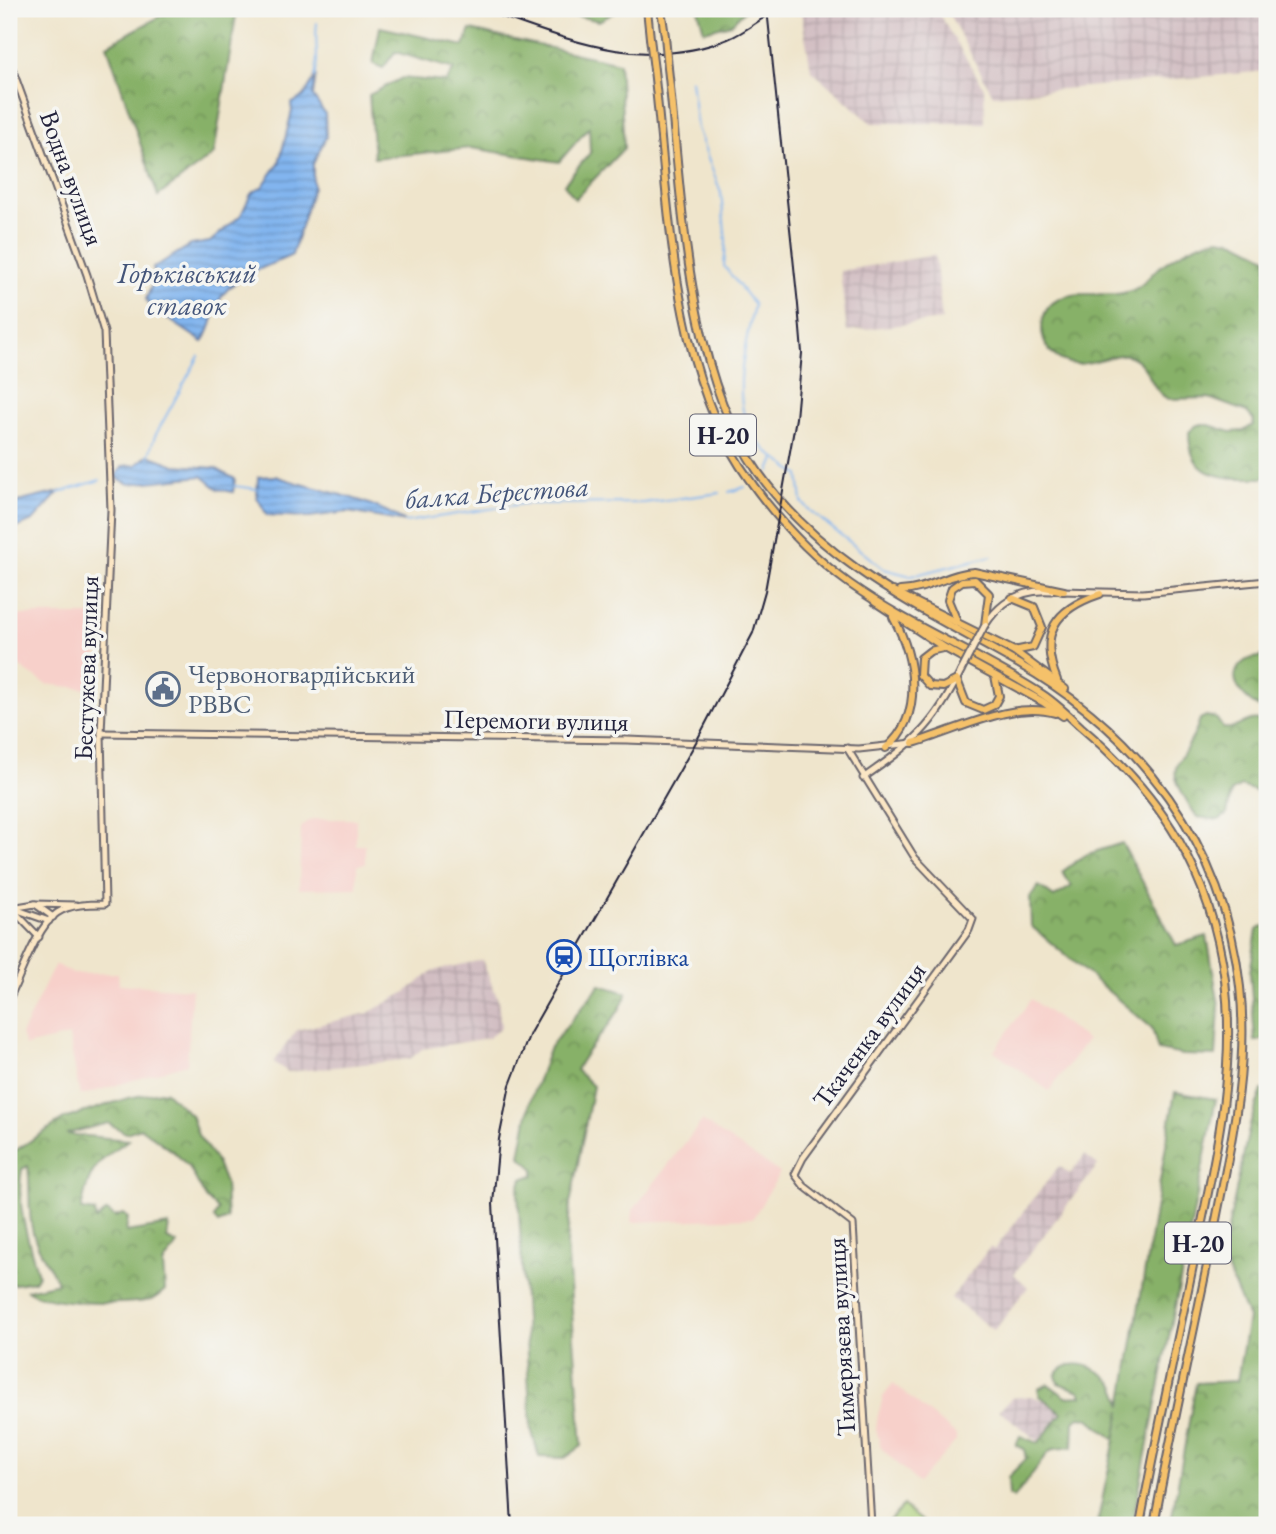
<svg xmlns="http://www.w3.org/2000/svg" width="1276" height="1534" font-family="'EB Garamond',serif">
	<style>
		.built { fill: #f7d0ca }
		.industrial { fill: url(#industrial-grid) }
		.forest { fill: url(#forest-crowns); stroke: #546a52; stroke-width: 2 }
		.pitch { fill: #aace77; stroke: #667859; stroke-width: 2 }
		.water { fill: url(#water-rules); stroke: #526c95; stroke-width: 2 }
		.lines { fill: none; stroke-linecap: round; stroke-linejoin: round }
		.stream { stroke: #82b5ef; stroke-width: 2 }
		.secondary-casing { stroke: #6a666e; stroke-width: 9 }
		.primary-casing { stroke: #6a666e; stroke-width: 10 }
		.secondary { stroke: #fbe6c4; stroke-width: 5 }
		.primary { stroke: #f5c16b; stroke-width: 6 }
		.rail { stroke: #22223b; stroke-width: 2 }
		.secondary-bridge-casing { stroke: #6a666e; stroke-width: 9; stroke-linecap: butt }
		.primary-bridge-casing { stroke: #6a666e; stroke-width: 10; stroke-linecap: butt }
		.secondary-bridge { stroke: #fbe6c4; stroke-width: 5 }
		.primary-bridge { stroke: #f5c16b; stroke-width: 6 }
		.labels { text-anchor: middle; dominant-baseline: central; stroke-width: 7; stroke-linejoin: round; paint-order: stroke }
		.shield { fill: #f6f6f2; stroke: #626272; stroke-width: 2 }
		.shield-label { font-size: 24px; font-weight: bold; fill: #22223b }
		.street-label { font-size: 26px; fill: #22223b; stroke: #f6f6f2 }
		.service-label { font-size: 26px; fill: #4e5e75; stroke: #f6f6f2; text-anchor: start }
		.transit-label { font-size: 26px; fill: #164399; stroke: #f6f6f2; text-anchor: start }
		.water-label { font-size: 28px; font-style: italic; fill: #44557a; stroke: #f6f6f2 }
	</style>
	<defs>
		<pattern id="industrial-grid" width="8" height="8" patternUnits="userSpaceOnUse" patternTransform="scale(1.75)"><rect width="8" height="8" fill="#d2bec2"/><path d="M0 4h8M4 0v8" fill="none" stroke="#b4a3a8"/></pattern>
		<pattern id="forest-crowns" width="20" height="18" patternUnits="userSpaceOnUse" patternTransform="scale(1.75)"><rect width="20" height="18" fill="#87b168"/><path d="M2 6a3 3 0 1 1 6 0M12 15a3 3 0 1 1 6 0" fill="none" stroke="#6e9057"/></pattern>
		<pattern id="water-rules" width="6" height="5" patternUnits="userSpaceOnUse" patternTransform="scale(1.75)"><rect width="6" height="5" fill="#82b5ef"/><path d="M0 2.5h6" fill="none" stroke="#6a93c3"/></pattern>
	</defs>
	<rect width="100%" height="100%" fill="#f6f6f2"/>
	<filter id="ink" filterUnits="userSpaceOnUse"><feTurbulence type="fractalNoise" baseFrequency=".0143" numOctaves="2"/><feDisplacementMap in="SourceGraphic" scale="14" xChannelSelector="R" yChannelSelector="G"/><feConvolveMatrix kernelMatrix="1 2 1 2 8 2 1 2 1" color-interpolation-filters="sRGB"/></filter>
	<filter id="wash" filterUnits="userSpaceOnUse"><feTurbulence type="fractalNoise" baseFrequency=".00686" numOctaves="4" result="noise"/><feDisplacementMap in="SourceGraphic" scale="28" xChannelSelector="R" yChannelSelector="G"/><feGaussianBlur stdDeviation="1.57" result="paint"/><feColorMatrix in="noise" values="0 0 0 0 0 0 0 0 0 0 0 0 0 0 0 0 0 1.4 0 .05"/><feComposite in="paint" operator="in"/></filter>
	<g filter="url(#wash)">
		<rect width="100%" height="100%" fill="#efe5cc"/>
		<g class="built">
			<polygon points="21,615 98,615 96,690 46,684 9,660 9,620"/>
			<polygon points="314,819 356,819 356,845 365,845 365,864 357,865 357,888 299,889 301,828 306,822"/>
			<polygon points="55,964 73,974 118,973 119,984 192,989 187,1064 80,1096 69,1036 25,1046 21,1035"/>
			<polygon points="1031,999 1087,1040 1049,1091 994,1051"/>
			<polygon points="702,1121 780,1173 753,1218 632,1222 633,1210"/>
			<polygon points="893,1384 956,1435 956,1441 918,1483 881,1448 876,1429 878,1415 883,1397"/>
		</g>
		<g class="industrial">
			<polygon points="807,9 936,9 984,88 985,123 871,123 811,70 801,12"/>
			<polygon points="946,9 1267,9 1267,71 993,95"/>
			<polygon points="935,255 942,320 847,331 840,271"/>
			<polygon points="482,960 498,1000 501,1028 488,1038 422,1049 410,1059 288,1072 273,1062 297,1030 368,1013 406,992 433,971"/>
			<polygon points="1085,1155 1098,1165 1014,1274 1028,1287 994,1331 951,1298 990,1247 994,1250 1059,1166 1070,1174"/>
			<polygon points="1031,1396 1046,1401 1061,1413 1038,1441 999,1410 1012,1398"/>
		</g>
		<g class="forest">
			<polygon points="174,9 237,9 214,154 158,196 107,45"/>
			<polygon points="545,9 620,9 599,21"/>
			<polygon points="698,9 746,9 731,24 704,31"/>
			<polygon points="380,27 464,46 470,30 619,63 624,148 575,199 564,184 590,153 589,127 559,162 471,148 374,158 369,95 402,78 446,82 454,69 395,52 383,68 373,64"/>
			<path d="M1219,238L1236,241L1267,257V477L1262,478C1224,478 1189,481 1189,432L1197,425H1209L1231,432L1243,431L1253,425L1254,420L1247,412L1209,398L1168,399C1149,389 1151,365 1130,356C1111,348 1076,382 1049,350C1042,341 1041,330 1043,319C1045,310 1051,303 1059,299C1083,288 1111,300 1133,290C1144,286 1149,276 1157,269C1175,255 1197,242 1219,238Z"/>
			<path d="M1267,655V711C1249,705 1220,679 1245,661C1251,657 1261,657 1267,655Z"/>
			<path d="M1206,716L1216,718L1223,728C1242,731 1245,713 1267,722V795L1241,786L1231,792L1227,814L1219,820L1197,817C1156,756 1183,773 1200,719Z"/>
			<polygon points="1122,843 1176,945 1207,936 1219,1006 1216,1056 1183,1055 1158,1050 1152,1028 1031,926 1030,897 1039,886 1054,897 1072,886 1062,872 1085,855"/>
			<polygon points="1267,925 1267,1039 1255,1041 1250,972 1257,930"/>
			<path d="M600,985L627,993C616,1024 590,1041 576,1070L593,1086L570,1204L567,1244L582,1446L565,1458L539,1457L531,1428L518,1192L522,1179L534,1175V1169L520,1156L530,1102L550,1047Z"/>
			<polygon points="1262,1090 1267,1091 1267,1525 1171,1521 1196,1383 1237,1381 1248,1318 1222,1257 1250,1124"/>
			<path d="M165,1091L191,1115L198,1135L215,1159L225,1183L227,1219L218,1223L214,1218L218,1210L206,1198L189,1167L175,1153L141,1128L126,1133L108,1123L66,1134L128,1140C94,1165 90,1168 81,1210L95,1212L96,1220L107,1211L115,1217L123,1214L128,1218L126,1232L169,1225L167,1239L177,1244L163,1264L165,1290C160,1294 156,1298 151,1300C126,1305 47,1305 27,1290L58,1283C50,1266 38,1252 33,1233C27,1211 31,1188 28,1166L22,1169C15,1205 29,1241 38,1275L34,1281L9,1285V1163L12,1153L64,1119L128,1098Z"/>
			<path d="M1175,1092L1216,1099L1132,1525H1097L1121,1410L1115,1440L1088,1418L1080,1417L1074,1421L1073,1447L1054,1449L1048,1453L1014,1498L1009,1495L1008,1477L1026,1459L1024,1449L1016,1445L1020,1436L1038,1443L1062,1413L1040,1396L1038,1389L1048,1384L1066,1397L1082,1396L1080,1391L1058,1383L1056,1375C1070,1354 1103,1368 1115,1386C1118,1391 1121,1401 1122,1406Z"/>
		</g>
		<polygon class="pitch" points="903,1506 926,1525 886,1525"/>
		<g class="water">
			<path d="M316,75L313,96L325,114L326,137L313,164V187L292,255C267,267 232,276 219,301C212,315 214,325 203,342L149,306L146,299L156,276L153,268L191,245L210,242L241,215L251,194L262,187L279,163L292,111L291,104L304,96Z"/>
			<polygon points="148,455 175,465 215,468 235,479 233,492 218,489 202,476 129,484 115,477 123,466 136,465"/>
			<path d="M275,476C319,491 367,497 406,522L348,512L309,517L267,515L257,497L258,477Z"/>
			<polygon points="59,492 33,521 9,531 9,504"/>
		</g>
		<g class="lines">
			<g class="stream">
				<path d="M315,77C320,58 314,42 317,23"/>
				<path d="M691,80L697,128L721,193L726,242L724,266L754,305C746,342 729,402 754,437C765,452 784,464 799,475L802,502L808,509L884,569L911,576L992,556"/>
				<polyline points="148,457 155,436 199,356"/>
				<polyline points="770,471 775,459"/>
				<polyline points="234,486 257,489"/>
				<polyline points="729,492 745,487"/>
				<polyline points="58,493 100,480"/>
				<polyline points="405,522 522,504 643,503 720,493"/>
			</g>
		</g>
	</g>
	<g filter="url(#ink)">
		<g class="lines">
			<g class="secondary-casing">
				<g id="secondary">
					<path d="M9,60L87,275L104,332L111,510L101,733L105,904C90,904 70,904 57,913C37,926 20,977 9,999"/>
					<polyline points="1061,591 1143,593 1267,581"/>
					<path d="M986,624C1001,601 1023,589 1051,591"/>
					<polyline points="101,733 627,740 859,749 913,743"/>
					<polyline points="847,748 915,858 973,919 969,930 803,1158 795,1174 804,1186 853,1224 871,1525"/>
					<path d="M863,778C913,743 934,727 961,671"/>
					<polyline points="35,904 76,905"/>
					<polyline points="11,908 35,904 53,917"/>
					<polyline points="11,908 39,937"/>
					<polyline points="12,908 49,921"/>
				</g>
			</g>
			<g class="primary-casing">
				<g id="primary">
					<polyline points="647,9 650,38"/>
					<polyline points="661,9 665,36"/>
					<path d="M668,68C682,191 685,369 758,472C822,564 922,609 1017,663C1139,732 1225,845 1240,987C1249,1065 1232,1139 1217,1215C1197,1319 1173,1422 1154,1525"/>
					<path d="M654,70C669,196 670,357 740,466C769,510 807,553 850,584C911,627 980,654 1042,694C1056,703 1069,716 1081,727C1162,796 1211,873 1225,980C1236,1068 1216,1155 1198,1241C1179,1336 1157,1430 1140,1525"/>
					<polyline points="893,591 1014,651 1065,689"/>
					<path d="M900,591C929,590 949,573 974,572L1064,591"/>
					<polyline points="1012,598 1034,607 1042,627 1033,647 1014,651"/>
					<polyline points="875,602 945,648 1043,702 1063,716"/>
					<polyline points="956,619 948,600 952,588 962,581 975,580 989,594 985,625"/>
					<polyline points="943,648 930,651 921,658 920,675 930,686 943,687 957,680 966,703 983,710 994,705 999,696 995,676"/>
					<path d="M1057,680C1038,633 1055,609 1100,594"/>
					<path d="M913,743C956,731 1012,700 1055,713"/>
					<path d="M886,748C925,716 915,657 893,617"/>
				</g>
			</g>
			<use href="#secondary" class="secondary"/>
			<use href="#primary" class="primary"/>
			<g class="rail">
				<path d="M480,9C562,37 642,74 728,39C744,33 759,20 774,11"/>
				<polyline points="512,1525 493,1204 499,1139 510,1085 530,1033 696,742 753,633 765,591 796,418 802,353 798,305 767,9"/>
			</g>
			<g class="secondary-bridge-casing">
				<polyline id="secondary-bridge" points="961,671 985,625"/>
			</g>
			<g class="primary-bridge-casing">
				<g id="primary-bridge">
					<polyline points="665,36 668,68"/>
					<polyline points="650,38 654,70"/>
				</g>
			</g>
			<use href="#secondary-bridge" class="secondary-bridge"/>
			<use href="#primary-bridge" class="primary-bridge"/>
		</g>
	</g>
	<defs>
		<g id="civic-ring" transform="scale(1.75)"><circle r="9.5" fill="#f6f6f2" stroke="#5c6f8a" stroke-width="1.5"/><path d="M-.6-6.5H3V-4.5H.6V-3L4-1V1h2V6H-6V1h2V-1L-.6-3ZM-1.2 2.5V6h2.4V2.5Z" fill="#5c6f8a"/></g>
		<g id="station-ring" transform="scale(1.75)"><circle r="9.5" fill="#f6f6f2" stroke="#1a4fb4" stroke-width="1.5"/><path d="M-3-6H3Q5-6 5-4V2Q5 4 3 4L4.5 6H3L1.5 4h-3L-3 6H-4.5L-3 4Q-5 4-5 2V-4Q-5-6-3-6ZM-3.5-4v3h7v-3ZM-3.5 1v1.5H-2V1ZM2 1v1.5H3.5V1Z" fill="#1a4fb4"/></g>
	</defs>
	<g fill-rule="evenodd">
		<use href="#civic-ring" x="163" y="689"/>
		<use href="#station-ring" x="564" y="957"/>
	</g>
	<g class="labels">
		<g class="shield">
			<rect x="690" y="414.5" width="66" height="41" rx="5"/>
			<rect x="1165" y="1222.5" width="66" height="41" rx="5"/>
		</g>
		<g class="shield-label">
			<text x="723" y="435">Н-20</text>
			<text x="1198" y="1243">Н-20</text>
		</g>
		<g class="street-label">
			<text transform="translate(72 178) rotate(70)">Водна вулиця</text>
			<text transform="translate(86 668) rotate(-88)">Бестужева вулиця</text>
			<text transform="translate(536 720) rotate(1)">Перемоги вулиця</text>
			<text transform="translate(869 1035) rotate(-54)">Ткаченка вулиця</text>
			<text transform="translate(841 1337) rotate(-93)">Тимерязєва вулиця</text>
		</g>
		<g class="service-label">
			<text x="188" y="674">Червоногвардійський<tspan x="188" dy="30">РВВС</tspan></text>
		</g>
		<g class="transit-label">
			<text x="588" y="957">Щоглівка</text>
		</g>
		<g class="water-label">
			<text x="187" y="273">Горьківський<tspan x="187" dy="32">ставок</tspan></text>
			<text transform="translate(497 492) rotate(-4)">балка Берестова</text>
		</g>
	</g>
	<rect width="1276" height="1534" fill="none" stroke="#f6f6f2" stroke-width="35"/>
</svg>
